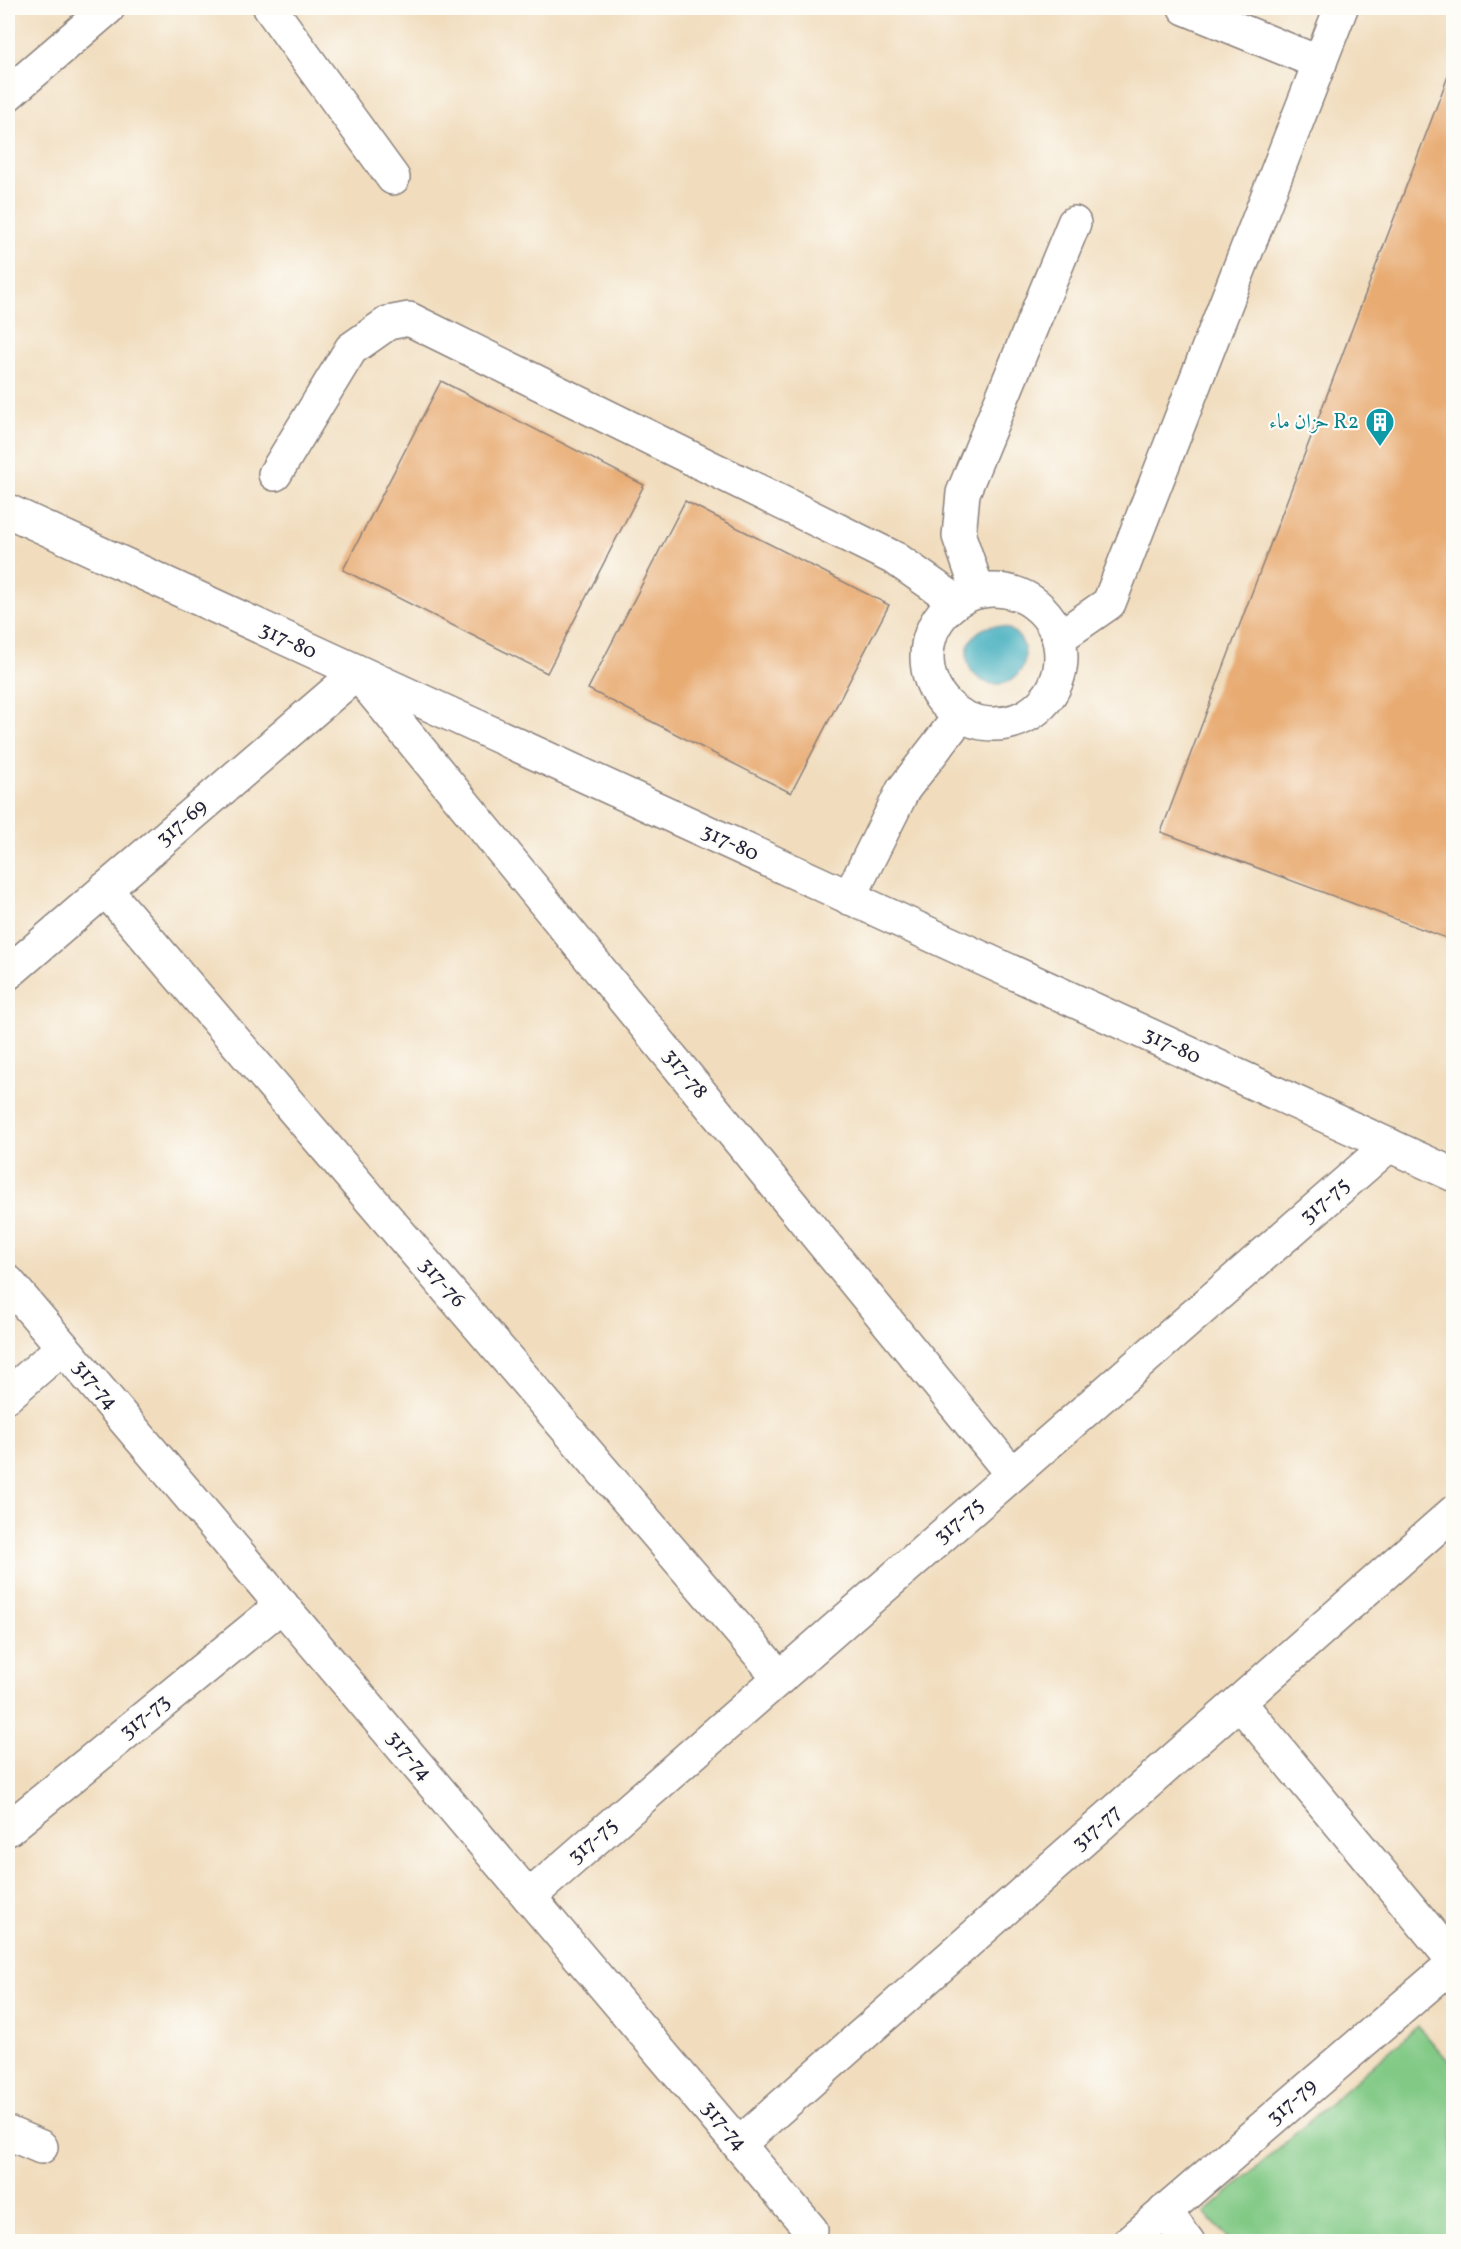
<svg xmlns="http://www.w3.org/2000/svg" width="1461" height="2249" font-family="Vollkorn,Amiri,serif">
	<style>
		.green { fill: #81c985; stroke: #527660; stroke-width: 1.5 }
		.water { fill: #3fadbd; stroke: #30687c; stroke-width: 1.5 }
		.building { fill: #e8ab72 }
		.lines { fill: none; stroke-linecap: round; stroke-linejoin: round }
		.minor-casing { stroke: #8a807c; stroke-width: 36 }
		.minor { stroke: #fff; stroke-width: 33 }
		.labels { text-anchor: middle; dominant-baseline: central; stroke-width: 4.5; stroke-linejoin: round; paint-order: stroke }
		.culture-label { font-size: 21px; fill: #0d838f; stroke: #fdfcf7; text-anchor: end }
		.street-label { font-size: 21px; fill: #22223b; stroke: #fdfcf7 }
	</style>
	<rect width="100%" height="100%" fill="#fdfcf7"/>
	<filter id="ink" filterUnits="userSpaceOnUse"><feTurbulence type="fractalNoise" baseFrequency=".0167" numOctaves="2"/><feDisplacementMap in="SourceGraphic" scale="12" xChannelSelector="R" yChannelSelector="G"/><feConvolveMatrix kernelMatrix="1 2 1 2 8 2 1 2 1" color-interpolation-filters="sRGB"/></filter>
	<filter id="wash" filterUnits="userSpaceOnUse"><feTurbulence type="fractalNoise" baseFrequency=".008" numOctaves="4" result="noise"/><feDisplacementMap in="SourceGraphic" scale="24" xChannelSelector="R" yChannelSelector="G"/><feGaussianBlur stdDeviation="1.35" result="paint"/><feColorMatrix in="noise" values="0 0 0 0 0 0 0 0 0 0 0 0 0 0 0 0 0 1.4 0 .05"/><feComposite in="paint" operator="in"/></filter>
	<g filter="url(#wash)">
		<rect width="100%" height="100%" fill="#f1ddbe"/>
		<polygon class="green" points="1418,2026 1453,2066 1453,2241 1230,2241 1205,2213"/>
		<circle class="water" cx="996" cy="655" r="29"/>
		<g id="blocks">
			<g class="building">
				<polygon points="1453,63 1454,64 1454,941 1161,832"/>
				<polygon points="441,381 644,485 547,673 343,570"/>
				<polygon points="685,501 889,605 791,793 588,689"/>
			</g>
		</g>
	</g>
	<g filter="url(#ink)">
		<use href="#blocks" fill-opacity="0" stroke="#8a807c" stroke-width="1.5"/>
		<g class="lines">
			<g class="minor-casing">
				<g id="minor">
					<polyline points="270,8 393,178"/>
					<polyline points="1185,8 1320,63"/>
					<polyline points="8,94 108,8"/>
					<polyline points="275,474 351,349 388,323 409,319 896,559 956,601"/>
					<polyline points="8,511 1454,1175"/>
					<circle cx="994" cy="657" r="67"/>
					<polyline points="978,591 959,536 963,493 1074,223"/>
					<polyline points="1060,637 1109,603 1341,8"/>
					<polyline points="105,889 780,1678"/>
					<polyline points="849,898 903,790 960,716"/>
					<polyline points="8,973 357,673 1012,1474"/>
					<polyline points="8,1282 811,2230"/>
					<polyline points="8,1395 63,1347"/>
					<polyline points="1239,1702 1454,1961"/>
					<polyline points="8,1829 282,1605"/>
					<polyline points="529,1897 1389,1145"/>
					<polyline points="8,2133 41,2147"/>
					<polyline points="739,2144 1454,1512"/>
					<polyline points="1165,2211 1188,2242"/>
					<polyline points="1130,2242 1454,1963"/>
				</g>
			</g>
			<use href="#minor" class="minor"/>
		</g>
	</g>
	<defs>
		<g id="building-pin" transform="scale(1.5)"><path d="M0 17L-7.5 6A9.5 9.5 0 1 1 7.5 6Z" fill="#0f9aa8" stroke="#fdfcf7"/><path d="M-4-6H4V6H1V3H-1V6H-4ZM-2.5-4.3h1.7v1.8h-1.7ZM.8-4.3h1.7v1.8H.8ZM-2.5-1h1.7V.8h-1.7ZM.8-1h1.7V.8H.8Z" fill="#fff"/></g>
	</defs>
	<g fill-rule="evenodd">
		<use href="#building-pin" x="1380" y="422"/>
	</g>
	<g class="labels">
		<g class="culture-label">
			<text x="1359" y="422">حزان ماء R2</text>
		</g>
		<g class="street-label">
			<text transform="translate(288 641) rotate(25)">317-80</text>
			<text transform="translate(182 823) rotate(-41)">317-69</text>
			<text transform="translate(730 843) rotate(25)">317-80</text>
			<text transform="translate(1172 1046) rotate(25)">317-80</text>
			<text transform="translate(685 1074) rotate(51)">317-78</text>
			<text transform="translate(1325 1201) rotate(-41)">317-75</text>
			<text transform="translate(442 1283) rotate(49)">317-76</text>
			<text transform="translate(95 1385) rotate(50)">317-74</text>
			<text transform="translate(959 1521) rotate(-41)">317-75</text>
			<text transform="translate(145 1717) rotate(-39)">317-73</text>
			<text transform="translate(409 1756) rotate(50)">317-74</text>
			<text transform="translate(1097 1828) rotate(-41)">317-77</text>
			<text transform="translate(593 1841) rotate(-41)">317-75</text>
			<text transform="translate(1292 2102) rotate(-41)">317-79</text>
			<text transform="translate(724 2126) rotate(50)">317-74</text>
		</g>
	</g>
	<rect width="1461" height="2249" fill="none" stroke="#fdfcf7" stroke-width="30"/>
</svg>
